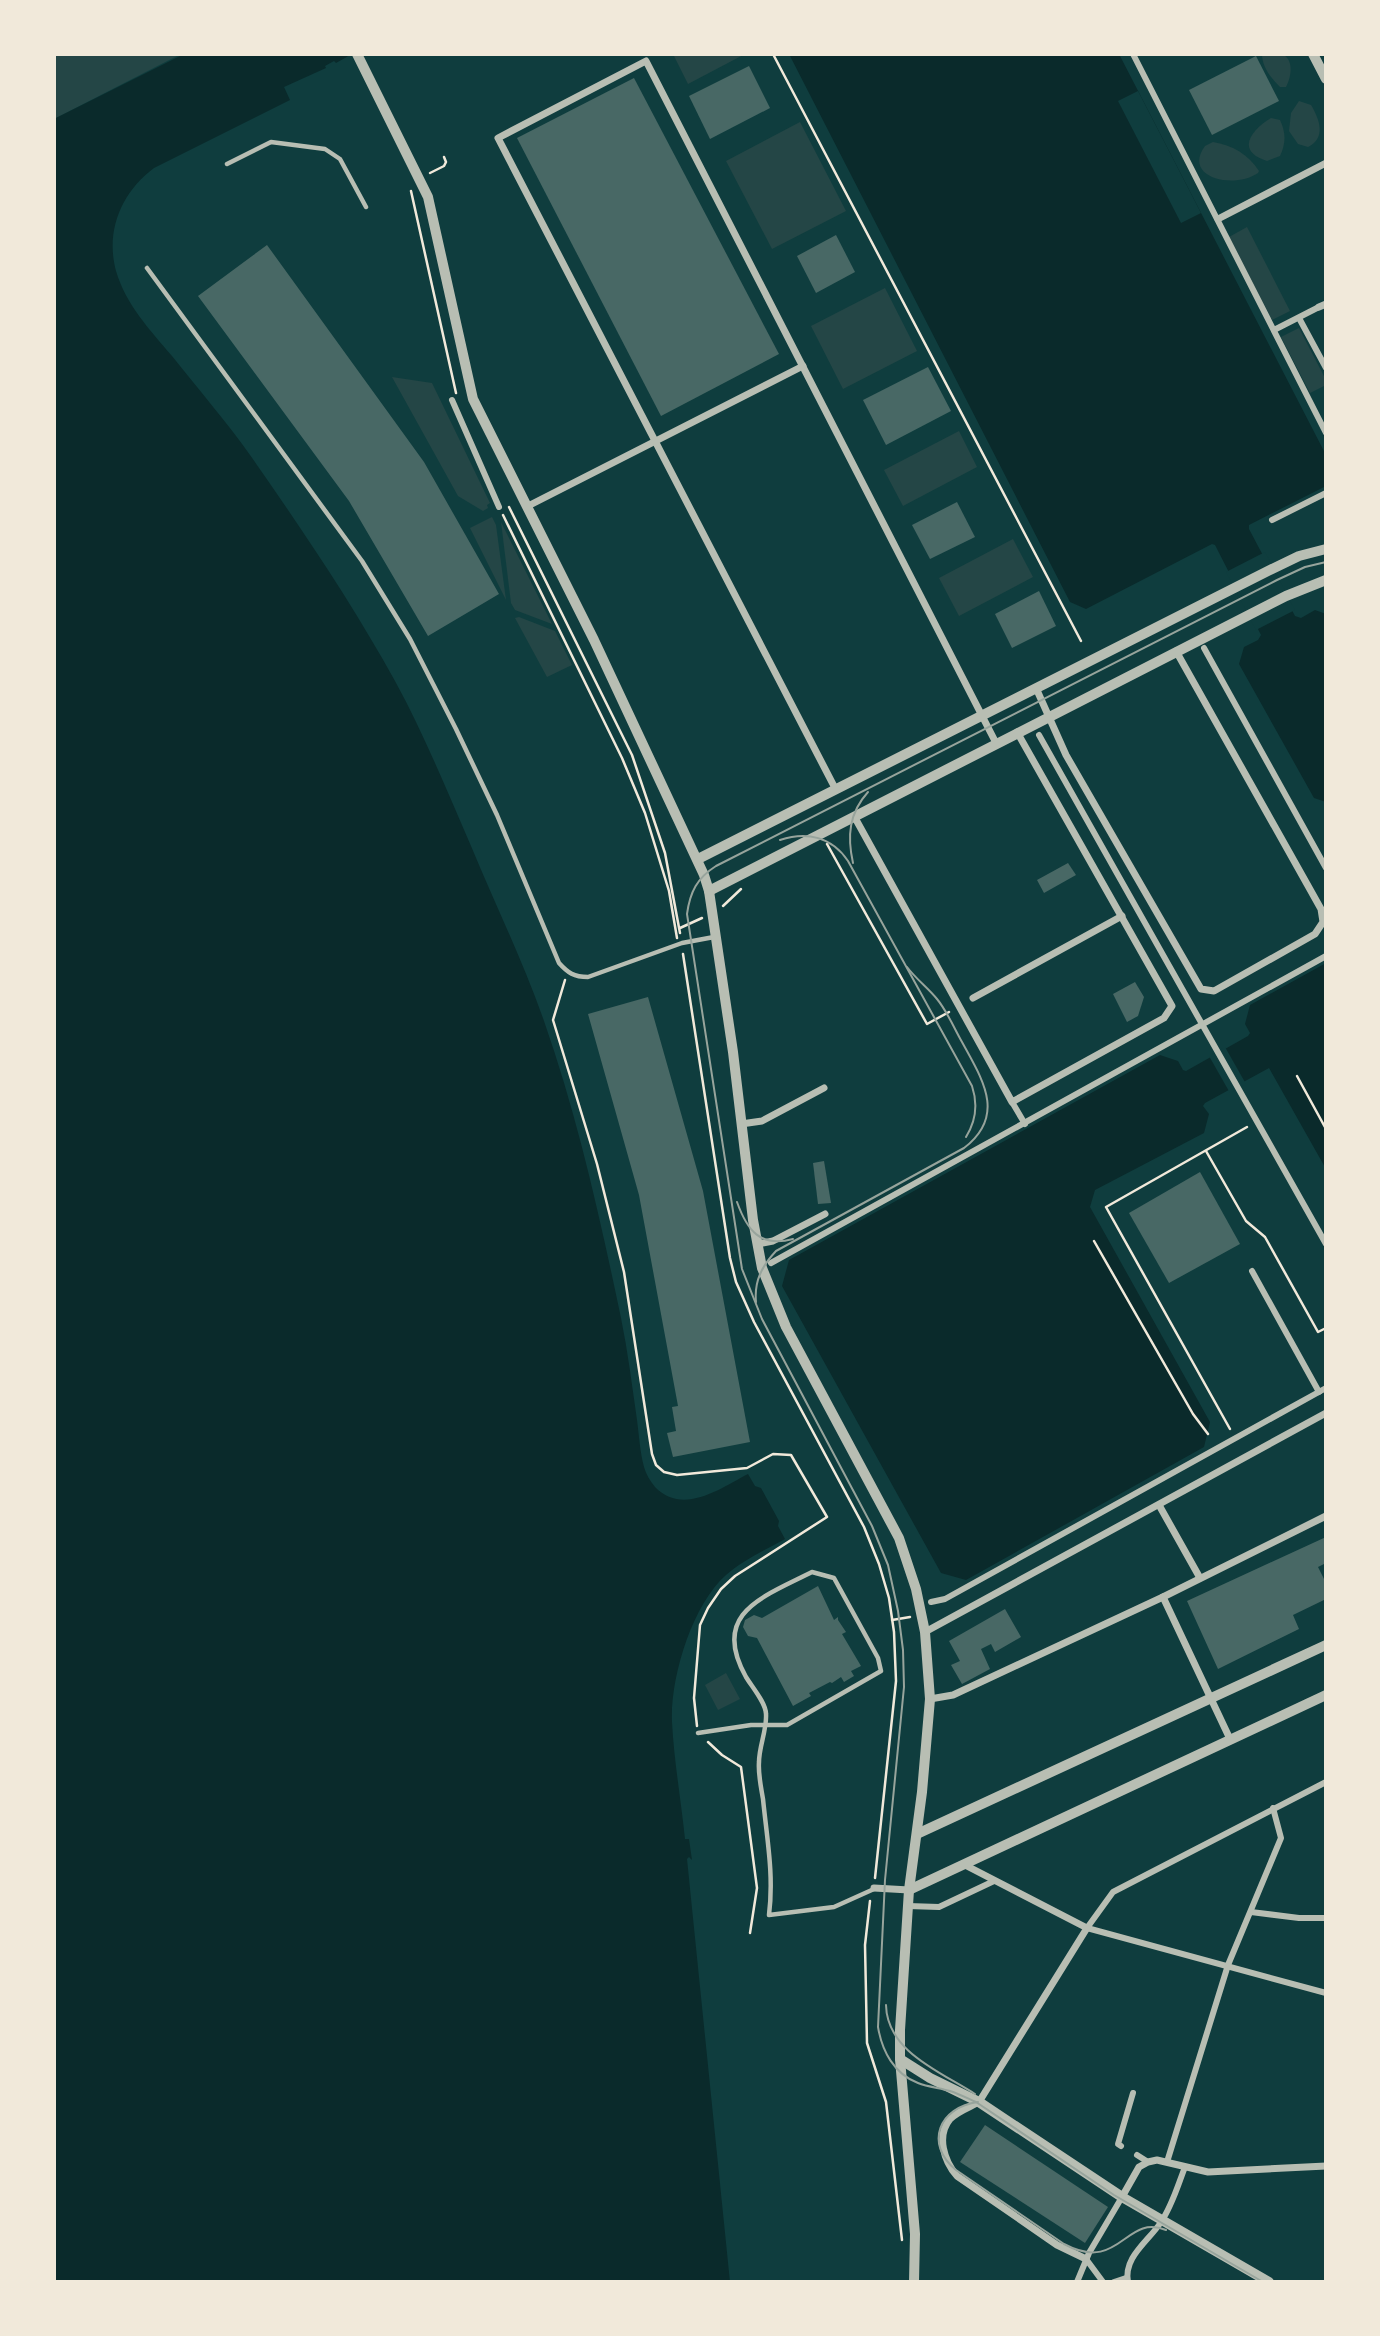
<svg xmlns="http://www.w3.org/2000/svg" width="1380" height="2336" font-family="Lato,sans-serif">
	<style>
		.green { fill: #244646 }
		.water { fill: #0a2a2b }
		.pier { fill: #0f3d3e }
		.building { fill: #486865 }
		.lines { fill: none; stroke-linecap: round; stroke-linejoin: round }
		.path { stroke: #f1e9da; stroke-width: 2.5 }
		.service { stroke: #b8beb3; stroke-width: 4.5 }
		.pedestrian { stroke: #b8beb3; stroke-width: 6 }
		.minor { stroke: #b8beb3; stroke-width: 7 }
		.tertiary { stroke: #b8beb3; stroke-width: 10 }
		.tram { stroke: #97a49c; stroke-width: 2 }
	</style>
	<rect width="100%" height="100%" fill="#0f3d3e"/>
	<g class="green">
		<polygon points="54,54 181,54 54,119"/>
		<polygon points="673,54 745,54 688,84"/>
		<path d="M1262,54C1267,54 1276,53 1281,54C1295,58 1291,78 1286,87H1280C1271,78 1262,67 1262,54Z"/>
		<path d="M1299,101L1311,105C1320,120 1326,138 1308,147L1298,144L1289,131L1291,113Z"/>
		<path d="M1271,118L1280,120C1286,133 1286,143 1280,156L1267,161C1235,151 1251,130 1271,118Z"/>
		<polygon points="800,122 846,211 772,249 726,161"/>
		<path d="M1213,142C1232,145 1248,154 1259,171L1258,173C1233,190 1182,177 1205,146Z"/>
		<polygon points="1247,227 1290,311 1272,320 1229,237"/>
		<polygon points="885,288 917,351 843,389 811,326"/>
		<polygon points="1299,328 1326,380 1326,385 1310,393 1281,337"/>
		<polygon points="392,377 432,383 490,503 487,505 488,508 483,511 458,496"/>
		<polygon points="959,431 977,467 903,506 884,470"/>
		<polygon points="492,517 496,525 506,600 470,528"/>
		<polygon points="501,522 552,624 515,610 511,603"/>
		<polygon points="1013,539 1033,577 959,616 939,578"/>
		<polygon points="519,617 555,631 572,665 547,677 515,618"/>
		<polygon points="726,1673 740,1699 718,1710 705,1685"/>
	</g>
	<g class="water">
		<path d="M184,54H352L336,63L334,61L325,66L326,68L284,87L290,100L154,168C122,192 105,230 116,271C126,305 150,330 172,356C198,389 226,421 250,455C301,528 352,603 395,681C424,734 447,791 471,846C495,904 523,961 544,1021C578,1118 600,1218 621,1318C628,1352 632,1386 637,1420C639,1435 640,1452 644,1467C646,1474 650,1481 655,1487C683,1516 721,1488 748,1474L755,1486L761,1488L779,1521L778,1526L785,1539C765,1550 743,1560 726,1575C692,1605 670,1678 672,1722C674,1761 681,1800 685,1839H689L692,1860L689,1857L687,1859L730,2282H54V119Z"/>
		<polygon points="789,54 1119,54 1326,455 1326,486 1249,525 1249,529 1295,616 1301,618 1315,610 1326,614 1326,802 1314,798 1239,664 1244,647 1258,640 1261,635 1215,545 1212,544 1086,609 1070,602"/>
		<polygon points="1326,963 1326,1169 1269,1068 1205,1103 1203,1106 1209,1114 1204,1133 1095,1190 1090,1207 1210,1422 1204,1447 966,1580 941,1573 782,1286 789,1260 1160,1055 1178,1061 1183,1070 1186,1071 1248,1036 1250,1033 1245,1024 1250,1005"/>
	</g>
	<g class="pier">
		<polygon points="1138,91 1201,213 1181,223 1118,101"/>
		<polygon points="1265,552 1295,610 1256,630 1226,572"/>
		<polygon points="1225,1047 1246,1084 1230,1093 1209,1056"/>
	</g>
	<g class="building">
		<polygon points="1256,56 1279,101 1212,135 1189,90"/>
		<polygon points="749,66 770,108 710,139 689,96"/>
		<polygon points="634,78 779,354 661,416 517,138"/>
		<polygon points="836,235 855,272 816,293 797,256"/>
		<polygon points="267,245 424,462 499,594 428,636 349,501 198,296"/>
		<polygon points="928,367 951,411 886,445 863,400"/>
		<polygon points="957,502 975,537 930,559 912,525"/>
		<polygon points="1039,591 1056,626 1012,648 995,614"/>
		<polygon points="1068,863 1076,875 1044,893 1037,880"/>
		<polygon points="1135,982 1144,997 1138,1016 1127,1022 1113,994"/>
		<polygon points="648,997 703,1191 750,1442 673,1457 667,1433 676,1431 672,1407 678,1406 639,1195 588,1014"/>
		<polygon points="824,1161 831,1203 818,1204 813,1163"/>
		<polygon points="1200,1172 1240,1244 1169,1283 1129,1213"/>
		<polygon points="1326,1537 1326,1563 1318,1567 1326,1583 1326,1599 1293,1615 1299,1629 1218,1669 1187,1601"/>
		<polygon points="818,1586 834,1620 838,1617 838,1620 846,1632 842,1634 861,1666 851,1671 854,1676 844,1682 841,1677 832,1683 830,1682 809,1693 811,1696 793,1706 757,1638 748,1636 743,1627 745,1620 754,1615 762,1618"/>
		<polygon points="1005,1609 1021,1637 995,1652 991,1644 981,1649 990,1669 962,1684 951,1665 960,1661 949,1641"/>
		<polygon points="985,2125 1108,2207 1085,2243 960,2162"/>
	</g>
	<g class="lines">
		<g class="path">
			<polyline points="773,54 1081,641"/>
			<polyline points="430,173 444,166 446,162 444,157"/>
			<polyline points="411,191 456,393"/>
			<polyline points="509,507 632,755 665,853 680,933"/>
			<polyline points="503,515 622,758 645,813 669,891 677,938"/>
			<polyline points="827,844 927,1024 949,1012"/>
			<polyline points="723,906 741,889"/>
			<polyline points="680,928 702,918"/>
			<polyline points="683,954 730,1258 736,1282 754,1322 864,1527 879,1564 889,1598 894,1632 896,1681 875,1878"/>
			<polyline points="565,980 553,1020 597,1164 624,1272 652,1454 656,1465 664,1472 677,1475 747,1468 773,1454 791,1455 827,1517 735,1576 721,1589 708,1608 700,1625 694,1698 697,1726"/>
			<polyline points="1297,1076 1326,1129"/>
			<polyline points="1206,1151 1246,1221 1265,1237 1318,1332 1326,1328"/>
			<polyline points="1094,1241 1193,1414 1208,1434"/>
			<polyline points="1230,1429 1106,1207 1247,1127"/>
			<polyline points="892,1620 910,1617"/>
			<polyline points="708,1742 722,1755 741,1767 757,1888 750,1933"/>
			<polyline points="870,1901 865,1945 867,2043 886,2102 902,2240"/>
		</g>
		<g class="service">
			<polyline points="227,164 271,142 325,149 340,159 366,207"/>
			<path d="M147,268L362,561L410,639L456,729L497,815L559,963C568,973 574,977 588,977L682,943L714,937"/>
			<path d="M698,1733L751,1725H787L881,1671L878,1658L834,1578L812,1572C763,1597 710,1613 746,1677C752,1687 766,1703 766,1714C767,1730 759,1746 759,1762C758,1774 761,1787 763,1799C767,1839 774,1875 769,1915L834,1907L874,1889"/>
		</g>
		<g class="pedestrian">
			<polyline points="1133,54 1326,433"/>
			<polyline points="1299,318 1326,368"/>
			<polyline points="1274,330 1319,307"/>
			<polyline points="452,400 499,507"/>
			<polyline points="1272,520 1326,493"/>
			<polyline points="1204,648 1326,868"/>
			<polyline points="1039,735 1326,1244"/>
			<polyline points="1012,1102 1025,1124"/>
			<polyline points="771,1263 1326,956"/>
			<polyline points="1252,1271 1319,1392"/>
			<polyline points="931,1602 945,1599 1326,1388"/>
			<polyline points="1326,1782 1113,1892 1087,1928 1326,1993"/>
			<polyline points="908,1906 939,1907 994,1881"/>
			<polyline points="1251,1912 1299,1918 1326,1918"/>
			<polyline points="1121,2146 1118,2144 1133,2093"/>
			<polyline points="1137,2155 1148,2162"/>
			<polyline points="1167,2162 1228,1965 1281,1838 1273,1808"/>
			<polyline points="1086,2259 1103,2282"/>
			<polyline points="1077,2282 1089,2253 1122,2197"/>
			<polyline points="1114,2282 1126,2278"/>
			<path d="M1128,2282C1123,2257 1149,2241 1161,2222C1172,2206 1178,2185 1185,2167"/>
		</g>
		<g class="minor">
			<polyline points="1218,219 1326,163"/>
			<polyline points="1319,307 1326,304"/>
			<polyline points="528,506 803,366"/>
			<polyline points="1036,688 1066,755 1201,989 1214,991 1315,934 1323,922 1321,909 1307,884 1176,651"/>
			<polyline points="836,790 498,138 646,61 996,743"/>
			<polyline points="854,816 1012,1102 1164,1018 1172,1006 1017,732"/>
			<polyline points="973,998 1122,916"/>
			<polyline points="741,1124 762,1121 824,1088"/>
			<polyline points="758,1244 773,1241 825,1214"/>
			<polyline points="1159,1505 1200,1578"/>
			<polyline points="1163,1597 1230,1739"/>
			<polyline points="925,1632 1326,1413"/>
			<polyline points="930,1699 953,1695 1163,1597 1326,1516"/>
			<path d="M963,1864L1087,1928L979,2102C970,2107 958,2111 950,2119C936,2136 944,2161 957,2176L1057,2245L1086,2259"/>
			<polyline points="874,1888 909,1890"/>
			<polyline points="1122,2197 1139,2167 1148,2162 1157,2160 1208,2172 1326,2166"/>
		</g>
		<g class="tertiary">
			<polyline points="357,54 428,197 473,399 594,640 704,875 709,891 733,1052 753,1220 762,1268 786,1327 899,1538 916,1589 925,1632 930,1699 922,1792 909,1890 900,2030 900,2059 915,2234 914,2282"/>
			<polyline points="1313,54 1326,79"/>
			<polyline points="698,859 1272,569 1299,556 1326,549"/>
			<polyline points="709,891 1286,596 1326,580"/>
			<polyline points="917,1834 1326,1645"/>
			<polyline points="909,1890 1326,1695"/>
			<polyline points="900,2059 930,2078 979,2102 1122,2197 1269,2282"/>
		</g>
		<g class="tram">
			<path d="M780,840C807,831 832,837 848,861L972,1086C978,1104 976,1121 966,1137"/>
			<path d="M853,863C847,836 849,813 868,792"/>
			<path d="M737,1202C747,1230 760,1248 793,1239"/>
			<path d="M756,1302C754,1281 762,1266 776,1251L964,1148C1007,1115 982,1079 962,1042C954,1028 947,1011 937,999C928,988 916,979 907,967"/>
			<path d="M886,2005C887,2052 941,2072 975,2094"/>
			<path d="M978,2102C939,2107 924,2144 956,2170L1064,2244C1120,2274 1125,2213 1166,2230"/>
			<path d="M1263,2282L1114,2195L976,2102C967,2098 959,2094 950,2091C940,2088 928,2087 918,2083C894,2074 882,2051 878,2027L885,1880L904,1687L903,1650L898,1611L888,1565L872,1526L762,1319L742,1269L687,914C690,892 697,878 716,866L1277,580L1305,567L1326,562"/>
		</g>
	</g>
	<rect width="1380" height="2336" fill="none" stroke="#f1e9da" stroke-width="112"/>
</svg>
